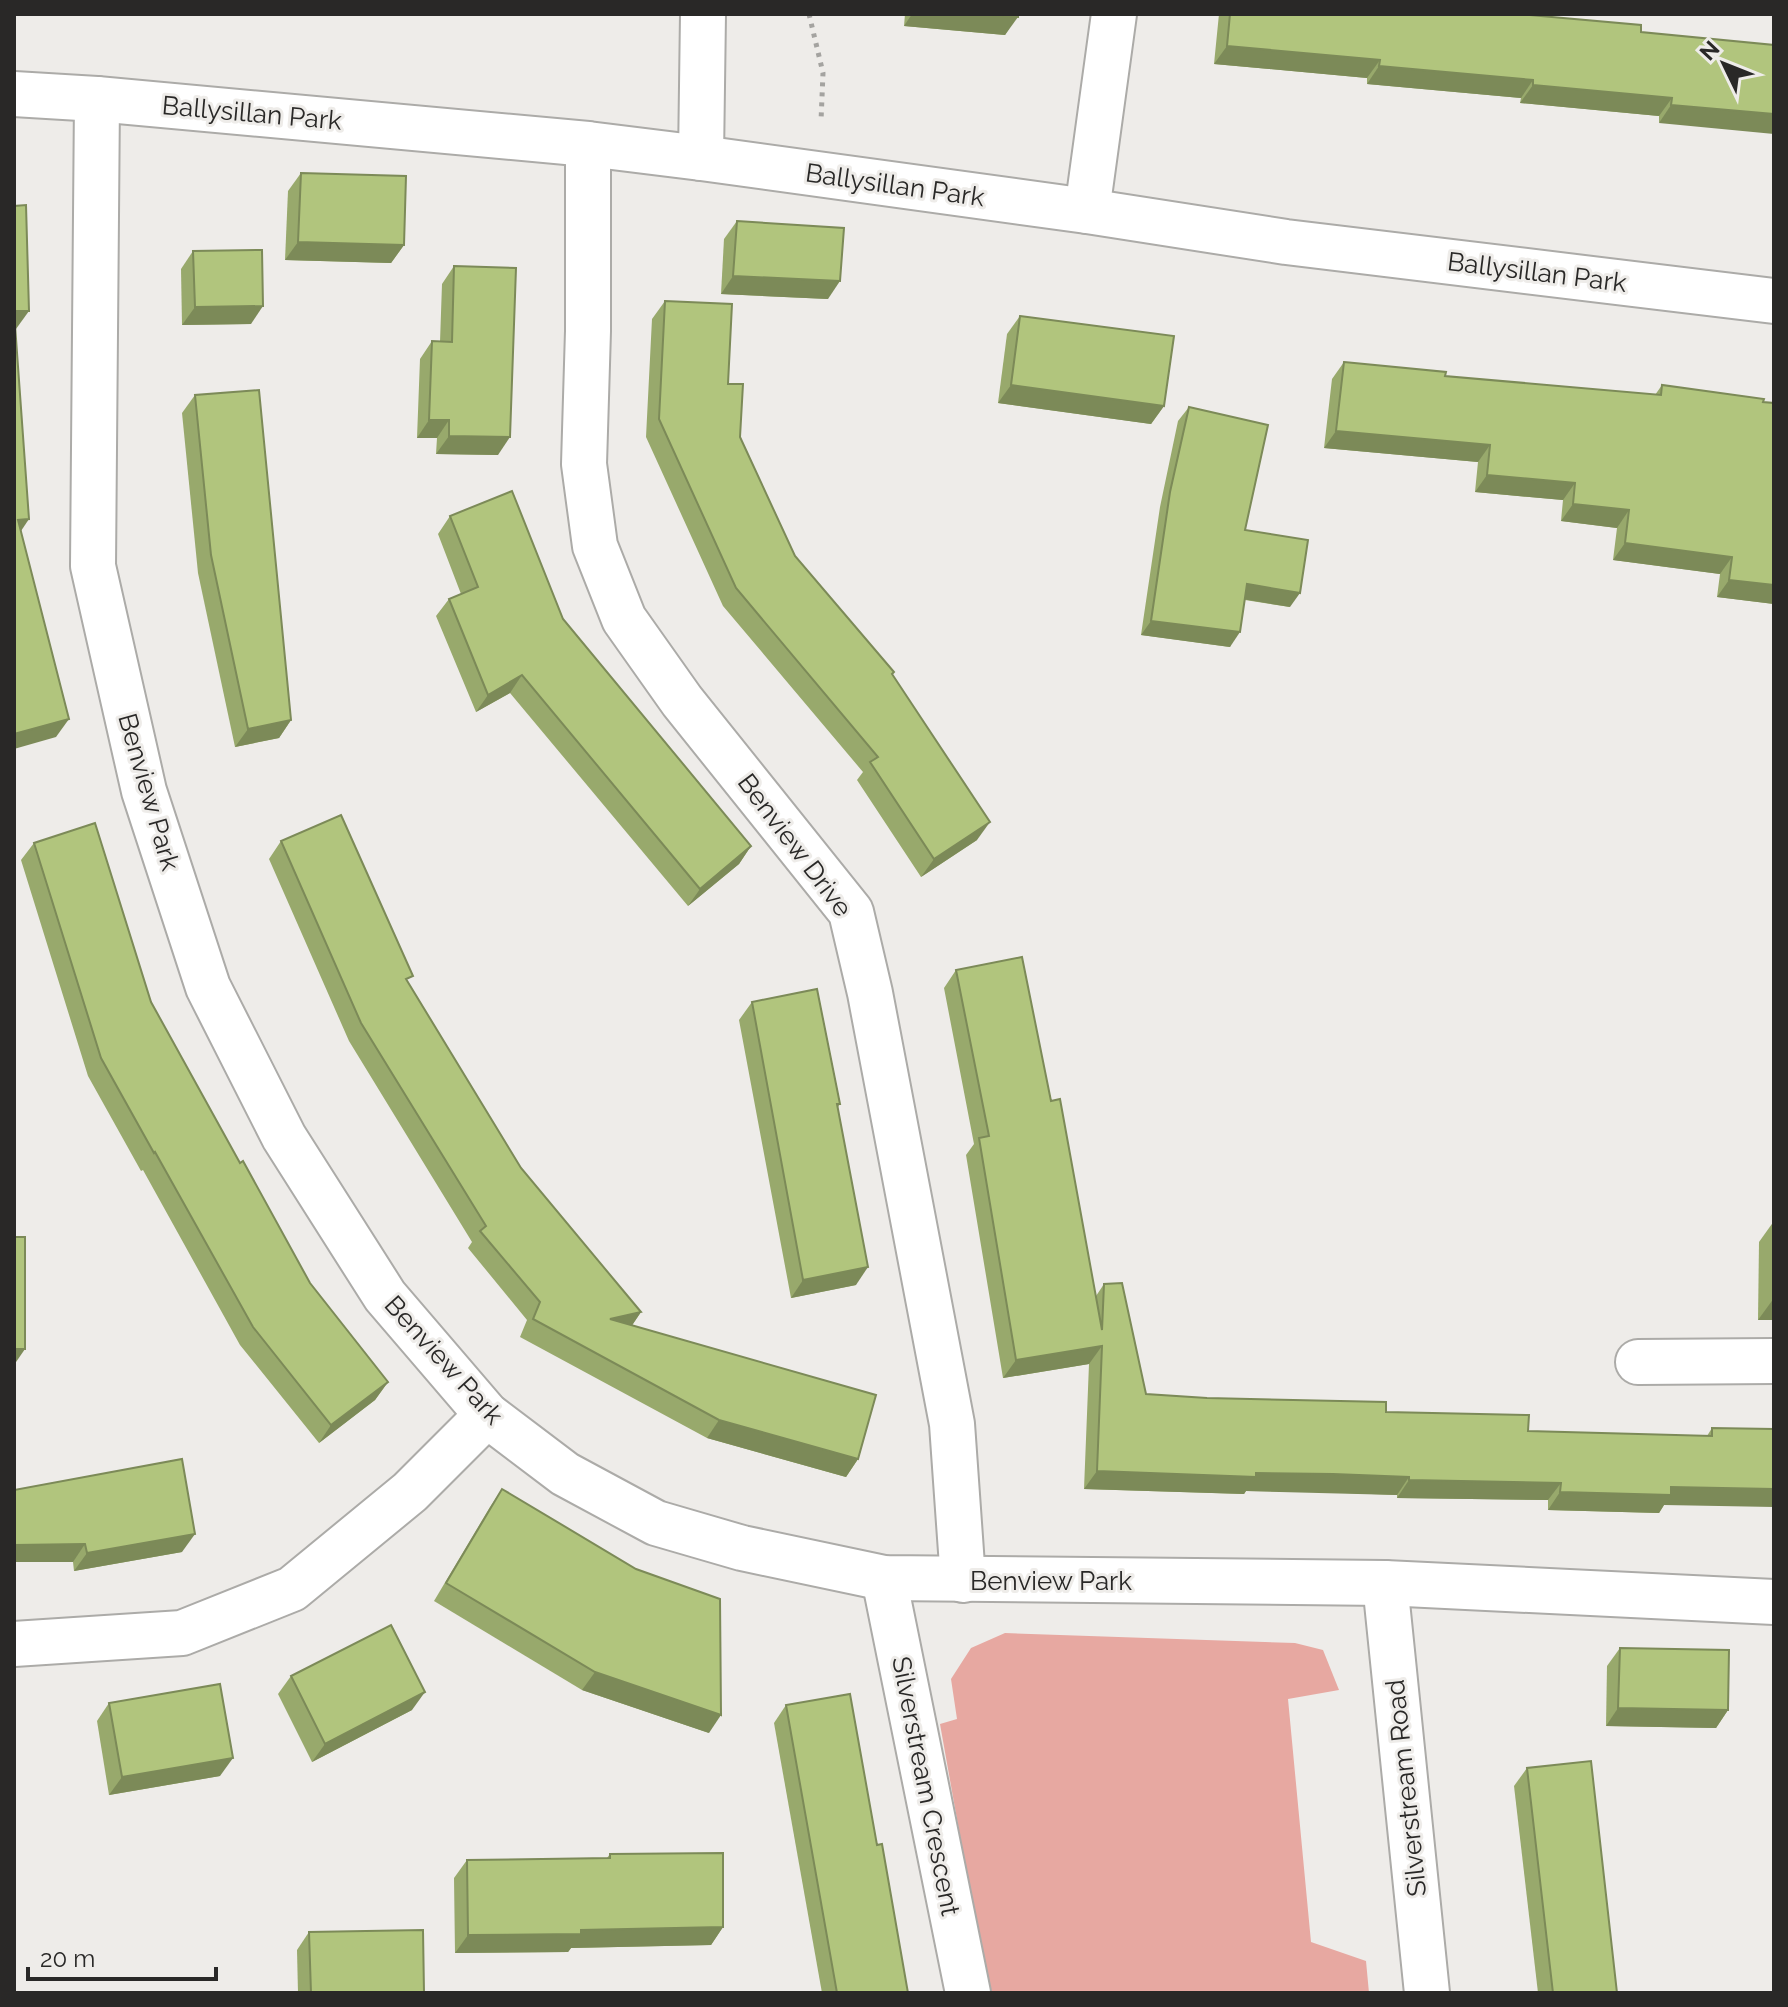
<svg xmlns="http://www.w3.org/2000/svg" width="1788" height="2007" font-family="Raleway,sans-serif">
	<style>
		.green { fill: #e7a8a1 }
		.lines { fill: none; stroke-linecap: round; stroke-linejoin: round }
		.minor-casing { stroke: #acaba8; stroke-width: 48 }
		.path { stroke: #a4a3a0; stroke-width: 5; stroke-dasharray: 4 6; stroke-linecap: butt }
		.minor { stroke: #fff; stroke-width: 44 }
		.wall { fill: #98a96c }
		.shaded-wall { fill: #7c8a58 }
		.building { fill: #b1c57d; stroke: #7c8a58; stroke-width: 2 }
		.labels { text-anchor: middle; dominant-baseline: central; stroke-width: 6; stroke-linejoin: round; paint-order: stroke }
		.street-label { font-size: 26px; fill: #292827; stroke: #eeece9 }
	</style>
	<rect width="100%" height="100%" fill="#eeece9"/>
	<polygon class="green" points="1005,1633 1295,1643 1323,1650 1339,1690 1288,1699 1311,1942 1366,1961 1369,1993 988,1993 940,1724 957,1719 951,1679 971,1648"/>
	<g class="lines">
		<g class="minor-casing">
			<g id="minor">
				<polyline points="14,94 97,99 588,144 701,158 1087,211 1286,242 1774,301"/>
				<polyline points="97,99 93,566 144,791 208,987 284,1137 385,1296 487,1415 565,1474 656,1523 742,1548 884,1578 1385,1583 1774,1602"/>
				<polyline points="588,144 588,331 584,464 595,546 624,619 682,701 851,912 870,993 952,1424 963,1580"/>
				<polyline points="701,158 703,14"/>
				<polyline points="1087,211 1114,14"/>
				<polyline points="1638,1362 1774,1361"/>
				<polyline points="884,1578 968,1993"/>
				<polyline points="1385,1583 1427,1993"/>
				<polyline points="14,1644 182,1633 292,1589 410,1492 487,1415"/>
			</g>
		</g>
		<polyline class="path" points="809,14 823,73 821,121"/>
		<use href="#minor" class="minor"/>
	</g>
	<g class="wall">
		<polygon points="905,14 1018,14 1005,35 904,26"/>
		<polygon points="1219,14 1517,14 1641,32 1774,45 1659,123 1659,116 1520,103 1521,98 1367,84 1367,78 1214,64"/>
		<polygon points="301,173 404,245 391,263 285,260 288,191"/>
		<polygon points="737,221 828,299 721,294 724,239"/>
		<polygon points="193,251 251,324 182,325 181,269"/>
		<polygon points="454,266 498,455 436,454 437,438 417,438 420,359 432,341 440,342 442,284"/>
		<polygon points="665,301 728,384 740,437 795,556 894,672 892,674 977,840 921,877 857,780 863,772 723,606 646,437 652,319"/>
		<polygon points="1020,316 1164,406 1151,424 998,403 1007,334"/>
		<polygon points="1344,362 1445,376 1655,395 1662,385 1774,604 1717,597 1720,574 1613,560 1617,528 1561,521 1563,500 1475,492 1478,462 1324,448 1332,379"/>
		<polygon points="195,395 291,720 279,738 235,747 198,573 182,413"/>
		<polygon points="1189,407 1245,530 1290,607 1245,600 1230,647 1141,635 1160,507 1178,421"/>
		<polygon points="450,516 563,619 751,846 739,864 688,906 510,693 476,712 436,616 449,599 461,594 438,534"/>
		<polygon points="281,841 408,982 521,1168 641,1312 632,1325 858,1459 846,1477 707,1438 520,1337 527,1320 468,1248 472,1242 349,1041 269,859"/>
		<polygon points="34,843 151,1002 240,1163 310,1283 388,1382 375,1400 319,1443 240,1345 143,1170 141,1171 88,1076 21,860"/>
		<polygon points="956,970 1051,1101 1096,1296 1104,1284 1146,1394 1386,1412 1528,1431 1707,1436 1712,1428 1774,1429 1664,1505 1659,1513 1548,1510 1548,1500 1397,1498 1397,1495 1320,1492 1246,1491 1244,1494 1084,1489 1089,1364 1003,1378 966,1155 974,1144 944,988"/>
		<polygon points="752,1002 840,1104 838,1107 856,1285 791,1298 739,1020"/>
		<polygon points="1774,1221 1774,1320 1758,1320 1759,1242"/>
		<polygon points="502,1489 709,1733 582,1690 434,1601 490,1507"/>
		<polygon points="14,1490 182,1552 74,1571 73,1562"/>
		<polygon points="1620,1648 1728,1710 1716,1728 1606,1726 1607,1666"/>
		<polygon points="291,1676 412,1710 312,1762 278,1694"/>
		<polygon points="109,1703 220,1776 109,1795 97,1721"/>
		<polygon points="786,1705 877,1845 908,1993 822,1993 774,1723"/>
		<polygon points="1527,1768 1617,1993 1538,1993 1514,1786"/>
		<polygon points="610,1854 723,1927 711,1945 571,1948 568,1952 455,1953 454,1878 467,1860 607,1858"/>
		<polygon points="309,1932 424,1993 298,1993 297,1950"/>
	</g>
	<g class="shaded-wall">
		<polygon points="912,14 980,14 1018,17 1005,35 904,26"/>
		<polygon points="1227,46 1380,60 1367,78 1214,64"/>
		<polygon points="1379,66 1533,80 1521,98 1367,84"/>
		<polygon points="1533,85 1672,98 1659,116 1520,103"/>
		<polygon points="1671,105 1774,114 1774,134 1659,123"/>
		<polygon points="298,242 404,245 391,263 285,260"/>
		<polygon points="733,276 840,281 828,299 721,294"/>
		<polygon points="263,306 251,324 182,325 195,307"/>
		<polygon points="14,311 29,311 16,329 14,329"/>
		<polygon points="1011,385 1164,406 1151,424 998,403"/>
		<polygon points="429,420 449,420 437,438 417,438"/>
		<polygon points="1336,431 1490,445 1478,462 1324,448"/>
		<polygon points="449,436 510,437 498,455 436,454"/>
		<polygon points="1487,475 1575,483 1563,500 1475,492"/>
		<polygon points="1573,504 1629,510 1617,528 1561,521"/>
		<polygon points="29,519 17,537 18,520"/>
		<polygon points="1625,543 1732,557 1720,574 1613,560"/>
		<polygon points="1729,580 1774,585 1774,604 1717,597"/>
		<polygon points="1247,584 1300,593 1290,607 1236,598"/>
		<polygon points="1151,621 1240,632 1230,647 1141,635"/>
		<polygon points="522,675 510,693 476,712 488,695"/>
		<polygon points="69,719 56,737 14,749 14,734"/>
		<polygon points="291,720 279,738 235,747 248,729"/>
		<polygon points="990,822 977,840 921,877 934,859"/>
		<polygon points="751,846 739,864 688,906 700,889"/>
		<polygon points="868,1267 856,1285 791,1298 803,1280"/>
		<polygon points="1774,1298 1774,1320 1758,1320"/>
		<polygon points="641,1312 629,1330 610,1319"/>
		<polygon points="1102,1346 1089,1364 1003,1378 1016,1360"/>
		<polygon points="14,1349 25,1349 14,1365"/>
		<polygon points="388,1382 375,1400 319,1443 331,1425"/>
		<polygon points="719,1420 858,1459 846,1477 707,1438"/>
		<polygon points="1097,1471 1333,1474 1409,1477 1397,1495 1246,1491 1244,1494 1084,1489"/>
		<polygon points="1409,1480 1561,1483 1548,1500 1397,1498"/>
		<polygon points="1671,1487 1774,1489 1774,1507 1664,1505 1659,1513 1548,1510 1560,1492"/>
		<polygon points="195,1534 182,1552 74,1571 87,1553"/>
		<polygon points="85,1544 73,1562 14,1562 14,1545"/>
		<polygon points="595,1672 721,1715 709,1733 582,1690"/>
		<polygon points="425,1692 412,1710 312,1762 325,1744"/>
		<polygon points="1618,1708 1728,1710 1716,1728 1606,1726"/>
		<polygon points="233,1758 220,1776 109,1795 122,1777"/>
		<polygon points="723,1927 711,1945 571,1948 568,1952 455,1953 468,1935 581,1930"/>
	</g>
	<g class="building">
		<polygon points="980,14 1018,14 1018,17"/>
		<polygon points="1230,14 1517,14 1641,25 1641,32 1774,45 1774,114 1671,105 1672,98 1533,85 1533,80 1379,66 1380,60 1227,46"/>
		<polygon points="301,173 406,176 404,245 298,242"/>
		<polygon points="26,205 29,311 14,311 29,519 18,520 69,719 14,734 14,206"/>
		<polygon points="737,221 844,228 840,281 733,276"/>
		<polygon points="262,250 263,306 195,307 193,251"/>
		<polygon points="454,266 516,268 510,437 449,436 449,420 429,420 432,341 452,342"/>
		<polygon points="665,301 732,304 728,384 743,384 740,437 795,556 894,672 892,674 990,822 934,859 870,762 878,757 736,588 659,419"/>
		<polygon points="1020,316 1174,336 1164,406 1011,385"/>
		<polygon points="1344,362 1446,372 1445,376 1661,395 1662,385 1764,399 1763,402 1774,403 1774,585 1729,580 1732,557 1625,543 1629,510 1573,504 1575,483 1487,475 1490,445 1336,431"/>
		<polygon points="259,390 291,720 248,729 211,555 195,395"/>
		<polygon points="1189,407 1268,425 1245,530 1308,540 1300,593 1247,584 1240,632 1151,621 1170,492"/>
		<polygon points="512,491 563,619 751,846 700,889 522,675 488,695 449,599 478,587 450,516"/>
		<polygon points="341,815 413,976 406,979 521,1168 641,1312 610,1319 876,1395 858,1459 719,1420 533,1319 540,1302 480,1231 486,1226 361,1023 281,841"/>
		<polygon points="95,823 151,1002 240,1163 243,1161 310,1283 388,1382 331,1425 253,1327 155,1152 154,1153 101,1058 34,843"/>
		<polygon points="1022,957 1051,1101 1060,1099 1102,1330 1104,1284 1122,1283 1146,1394 1207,1398 1386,1402 1386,1412 1529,1415 1528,1431 1712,1436 1712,1428 1774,1429 1774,1489 1671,1487 1671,1495 1560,1492 1561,1483 1409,1480 1409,1477 1333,1474 1256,1473 1256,1477 1097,1471 1102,1346 1016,1360 979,1138 989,1136 956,970"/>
		<polygon points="817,989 840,1104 837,1104 868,1267 803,1280 752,1002"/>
		<rect x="14" y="1237" width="11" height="112"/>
		<polygon points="182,1459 195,1534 87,1553 85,1544 14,1545 14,1490"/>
		<polygon points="502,1489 636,1569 720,1599 721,1715 595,1672 446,1583"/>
		<polygon points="391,1625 425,1692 325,1744 291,1676"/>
		<polygon points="1620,1648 1729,1650 1728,1710 1618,1708"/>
		<polygon points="220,1684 233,1758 122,1777 109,1703"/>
		<polygon points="850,1694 877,1845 882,1844 908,1993 837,1993 786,1705"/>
		<polygon points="1591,1761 1617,1993 1553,1993 1527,1768"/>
		<polygon points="723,1853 723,1927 581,1930 581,1934 468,1935 467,1860 610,1858 610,1854"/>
		<polygon points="423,1930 424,1993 311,1993 309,1932"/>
	</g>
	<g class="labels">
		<g class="street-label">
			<text transform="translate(252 113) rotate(5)">Ballysillan Park</text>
			<text transform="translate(895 185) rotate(8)">Ballysillan Park</text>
			<text transform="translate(1537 272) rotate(7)">Ballysillan Park</text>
			<text transform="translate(149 792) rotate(74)">Benview Park</text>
			<text transform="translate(795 845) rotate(53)">Benview Drive</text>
			<text transform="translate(444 1360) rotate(48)">Benview Park</text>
			<text x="1051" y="1581">Benview Park</text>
			<text transform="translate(926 1786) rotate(79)">Silverstream Crescent</text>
			<text transform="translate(1406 1788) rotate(-96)">Silverstream Road</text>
		</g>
	</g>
	<rect width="1788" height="2007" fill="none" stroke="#292827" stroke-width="32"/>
	<g transform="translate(1724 64) rotate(313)" stroke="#eeece9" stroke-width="6" paint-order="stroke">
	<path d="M0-6L14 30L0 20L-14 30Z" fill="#292827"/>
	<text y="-12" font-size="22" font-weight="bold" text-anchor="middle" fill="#292827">N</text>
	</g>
	<path d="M28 1967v12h188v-12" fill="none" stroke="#292827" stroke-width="4"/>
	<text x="40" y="1967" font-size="24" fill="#292827" stroke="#eeece9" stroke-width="6" paint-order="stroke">20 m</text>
</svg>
